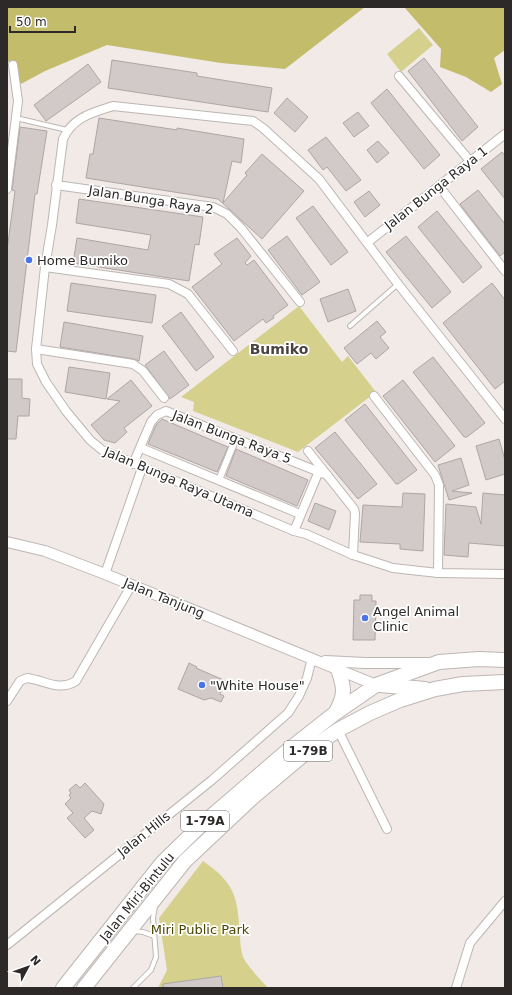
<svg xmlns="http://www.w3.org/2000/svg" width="512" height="995" font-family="'DejaVu Sans',sans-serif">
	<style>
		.green { fill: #d5d18c }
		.forest { fill: #c3bd6b }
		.building { fill: #d1cac9; stroke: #ada6a5 }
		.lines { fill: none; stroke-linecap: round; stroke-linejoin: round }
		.service-casing { stroke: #bdb6b3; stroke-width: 6 }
		.pedestrian-casing { stroke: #bdb6b3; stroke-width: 8 }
		.minor-casing { stroke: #bdb6b3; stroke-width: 10 }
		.tertiary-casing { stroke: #bdb6b3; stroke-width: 12 }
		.trunk-casing { stroke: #bdb6b3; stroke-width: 16 }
		.service { stroke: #fff; stroke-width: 4 }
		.pedestrian { stroke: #fff; stroke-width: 6 }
		.minor { stroke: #fff; stroke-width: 8 }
		.tertiary { stroke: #fff; stroke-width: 10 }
		.trunk { stroke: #fff; stroke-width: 14 }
		.poi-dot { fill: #4975e7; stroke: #fff; stroke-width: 1.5 }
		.labels { text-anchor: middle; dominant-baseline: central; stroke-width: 3.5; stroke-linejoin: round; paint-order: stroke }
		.shield { fill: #fff; stroke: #6b6968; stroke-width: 1 }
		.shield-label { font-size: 12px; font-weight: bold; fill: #2c2928 }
		.street-label { font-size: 13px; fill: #2c2928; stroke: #fff }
		.poi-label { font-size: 13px; fill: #2c2928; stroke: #fff; text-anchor: start }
		.park-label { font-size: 13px; fill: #4a4501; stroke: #fff }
		.neighbourhood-label { font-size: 14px; font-weight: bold; fill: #484340; stroke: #fff }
	</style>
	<rect width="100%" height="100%" fill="#f1eae7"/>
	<g class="green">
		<polygon points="419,28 433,45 401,72 387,54"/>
		<polygon points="299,306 342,362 348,356 376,392 298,452 193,411 194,402 181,397"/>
		<path d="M203,861C236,884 237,897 240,934C240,942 241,953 244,959C250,969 260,979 268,988H158L167,970L159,918Z"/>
	</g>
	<g class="forest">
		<polygon points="7,7 365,7 285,69 221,63 107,45 45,71 21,84 7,59"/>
		<polygon points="404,7 505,7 505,50 494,58 502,84 491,92 466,77 440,67 441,49"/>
	</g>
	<g class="building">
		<polygon points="424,58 478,127 462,141 408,71"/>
		<polygon points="112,60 197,73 197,76 272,88 268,112 108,88"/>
		<polygon points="88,64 101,82 46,121 34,105"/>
		<polygon points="387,89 440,155 424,169 371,103"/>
		<polygon points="287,98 308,117 295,132 274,113"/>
		<polygon points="358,112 369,126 354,137 343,123"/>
		<polygon points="99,118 177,130 177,128 244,139 241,163 232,161 223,203 247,175 245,173 262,154 304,191 262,239 218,199 86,178 90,154 93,154"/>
		<polygon points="20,127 47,131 37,194 35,194 16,352 7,351 7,250 15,191 12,190"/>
		<polygon points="326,137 361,180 346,191 327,167 323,170 308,150"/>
		<polygon points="378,141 389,153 377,163 367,150"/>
		<polygon points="502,152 505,156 505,199 481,169"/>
		<polygon points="478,190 505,224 505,252 500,256 460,204"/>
		<polygon points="369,191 380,205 365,217 354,202"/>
		<polygon points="79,199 203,217 199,245 195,244 189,281 73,263 77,238 148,250 151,235 76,223"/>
		<polygon points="313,206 348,252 331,265 296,218"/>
		<polygon points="437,211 482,267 463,283 418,227"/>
		<polygon points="287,236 320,282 302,295 268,250"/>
		<polygon points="406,236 451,292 432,308 386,252"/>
		<polygon points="237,238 251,256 245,263 247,265 254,260 288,305 273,316 274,318 266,323 263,319 234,341 192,287 222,264 214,254"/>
		<polygon points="71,283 156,295 152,323 67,311"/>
		<polygon points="492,283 505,300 505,381 495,389 443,323"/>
		<polygon points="348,289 356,311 328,322 320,299"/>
		<polygon points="181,312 214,357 196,371 162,326"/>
		<polygon points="377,321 386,332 380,337 389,348 376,359 371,353 357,364 344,348"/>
		<polygon points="64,322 143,336 139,361 134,359 60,347"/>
		<polygon points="164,351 189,385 170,399 145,365"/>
		<polygon points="433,357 485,423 467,437 464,437 413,372"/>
		<polygon points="69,367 110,373 106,399 65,392"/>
		<polygon points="7,379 22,379 22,398 30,399 29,416 18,416 16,439 7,439"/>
		<polygon points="131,380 152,406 124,428 127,432 115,443 104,440 91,425 120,401 107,399"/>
		<polygon points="403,380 455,446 435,462 383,396"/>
		<polygon points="365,404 417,470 398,484 396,484 345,420"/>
		<polygon points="162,419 228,447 217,472 148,444 156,425"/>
		<polygon points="335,432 377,484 358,499 315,448"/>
		<polygon points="499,439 505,460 505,474 486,480 476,446"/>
		<polygon points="236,449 308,480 297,506 226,476"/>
		<polygon points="461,458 469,485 452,491 472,493 449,500 438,465"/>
		<polygon points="403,493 425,494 423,551 400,549 400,544 360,542 363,505 402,507"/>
		<polygon points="483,493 505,495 505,546 469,543 468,557 444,555 446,504 476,507 481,524"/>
		<polygon points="315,503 336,511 329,530 308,521"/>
		<polygon points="360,595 372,595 372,601 376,601 375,640 353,640 354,600 360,600"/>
		<polygon points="189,663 197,667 196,668 226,681 220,694 224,696 221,702 211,698 204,700 178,689"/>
		<polygon points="85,783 104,804 101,814 92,811 84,818 94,830 85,838 67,818 73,813 65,804 71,798 69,795 71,793 69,790 76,784 80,788"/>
		<polygon points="221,976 223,988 163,988 163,984"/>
	</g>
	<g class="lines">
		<g class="service-casing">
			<g id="service">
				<polyline points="16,118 67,130"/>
				<polyline points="350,326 398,284"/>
				<polyline points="133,931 143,932 154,936"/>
				<polyline points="133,988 151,970 156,957 153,918 155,906"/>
			</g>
		</g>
		<g class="pedestrian-casing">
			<polyline id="pedestrian" points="219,480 236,438"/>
		</g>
		<g class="minor-casing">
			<g id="minor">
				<polyline points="399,76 470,161"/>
				<polyline points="56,185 213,207 227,214 241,228 300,302"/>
				<polyline points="439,186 505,271"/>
				<polyline points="7,189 18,101 13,65"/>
				<polyline points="368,242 505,134"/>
				<polyline points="45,267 169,284 188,294 233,351"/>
				<polyline points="36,349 133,364 143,371 164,398"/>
				<polyline points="374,396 435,475 439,485 438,573"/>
				<path d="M505,419L398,284L319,179L263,128L253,121L113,106C92,113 73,117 63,139L52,225L45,267L36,349L37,364L46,382L66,411L90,440L102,450L294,531L306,534L353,555L393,568L438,573L505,574"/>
				<polyline points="141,448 300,514"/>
				<polyline points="308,451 354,509 355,513 353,555"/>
				<polyline points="133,464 151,422 157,415 166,411 327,475"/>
				<polyline points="294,531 319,471"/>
				<polyline points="105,574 142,468"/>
				<path d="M7,701L20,681L27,678C45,680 58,692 76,681L131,586"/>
				<polyline points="338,730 387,829"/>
				<polyline points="7,945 212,780 288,713 299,696 307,678 312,658"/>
				<polyline points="456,988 470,943 505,901"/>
			</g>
		</g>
		<g class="tertiary-casing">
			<g id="tertiary">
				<polyline points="7,542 45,551 105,574 376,685"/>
				<polyline points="325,661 365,663 431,663"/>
			</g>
		</g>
		<g class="trunk-casing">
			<g id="trunk">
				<polyline points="380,685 425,689"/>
				<path d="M336,712C346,694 344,687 338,669"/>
				<polyline points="63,988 162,863 200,826 287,751 334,714 376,685 439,662 479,659 505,660"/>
				<polyline points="84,988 185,861 252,798 309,750 338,730 370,713 400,700 435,689 463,684 505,682"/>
			</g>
		</g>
		<use href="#service" class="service"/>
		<use href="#pedestrian" class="pedestrian"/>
		<use href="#minor" class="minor"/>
		<use href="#tertiary" class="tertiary"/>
		<use href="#trunk" class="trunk"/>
	</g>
	<g class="poi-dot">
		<circle cx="29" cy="260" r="4"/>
		<circle cx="365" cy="618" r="4"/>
		<circle cx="202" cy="685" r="4"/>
	</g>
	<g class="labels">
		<g class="shield">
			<rect x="284" y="741" width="48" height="20" rx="3"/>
			<rect x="181" y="811" width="48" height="20" rx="3"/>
		</g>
		<g class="shield-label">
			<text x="308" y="751">1-79B</text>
			<text x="205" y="821">1-79A</text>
		</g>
		<g class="street-label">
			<text transform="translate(436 188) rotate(-38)">Jalan Bunga Raya 1</text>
			<text transform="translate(151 200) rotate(9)">Jalan Bunga Raya 2</text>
			<text transform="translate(232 437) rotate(21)">Jalan Bunga Raya 5</text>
			<text transform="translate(179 482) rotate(23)">Jalan Bunga Raya Utama</text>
			<text transform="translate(164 598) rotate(22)">Jalan Tanjung</text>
			<text transform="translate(144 834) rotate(-39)">Jalan Hills</text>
			<text transform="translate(137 897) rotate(-51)">Jalan Miri-Bintulu</text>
		</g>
		<g class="poi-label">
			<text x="37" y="260">Home Bumiko</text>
			<text x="373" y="611">Angel Animal<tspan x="373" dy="15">Clinic</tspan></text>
			<text x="210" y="685">"White House"</text>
		</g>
		<g class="park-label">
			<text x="200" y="929">Miri Public Park</text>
		</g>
		<g class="neighbourhood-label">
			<text x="279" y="349">Bumiko</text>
		</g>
	</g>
	<rect width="512" height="995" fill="none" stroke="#2c2928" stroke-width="16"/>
	<g transform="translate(28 967) rotate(49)" stroke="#ffffff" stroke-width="3" paint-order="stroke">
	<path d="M0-3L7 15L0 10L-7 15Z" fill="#2c2928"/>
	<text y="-6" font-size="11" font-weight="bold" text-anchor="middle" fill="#2c2928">N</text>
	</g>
	<path d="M10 26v6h65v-6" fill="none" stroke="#2c2928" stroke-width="2"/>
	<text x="16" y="26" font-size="12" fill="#2c2928" stroke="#ffffff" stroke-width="3" paint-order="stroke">50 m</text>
</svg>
